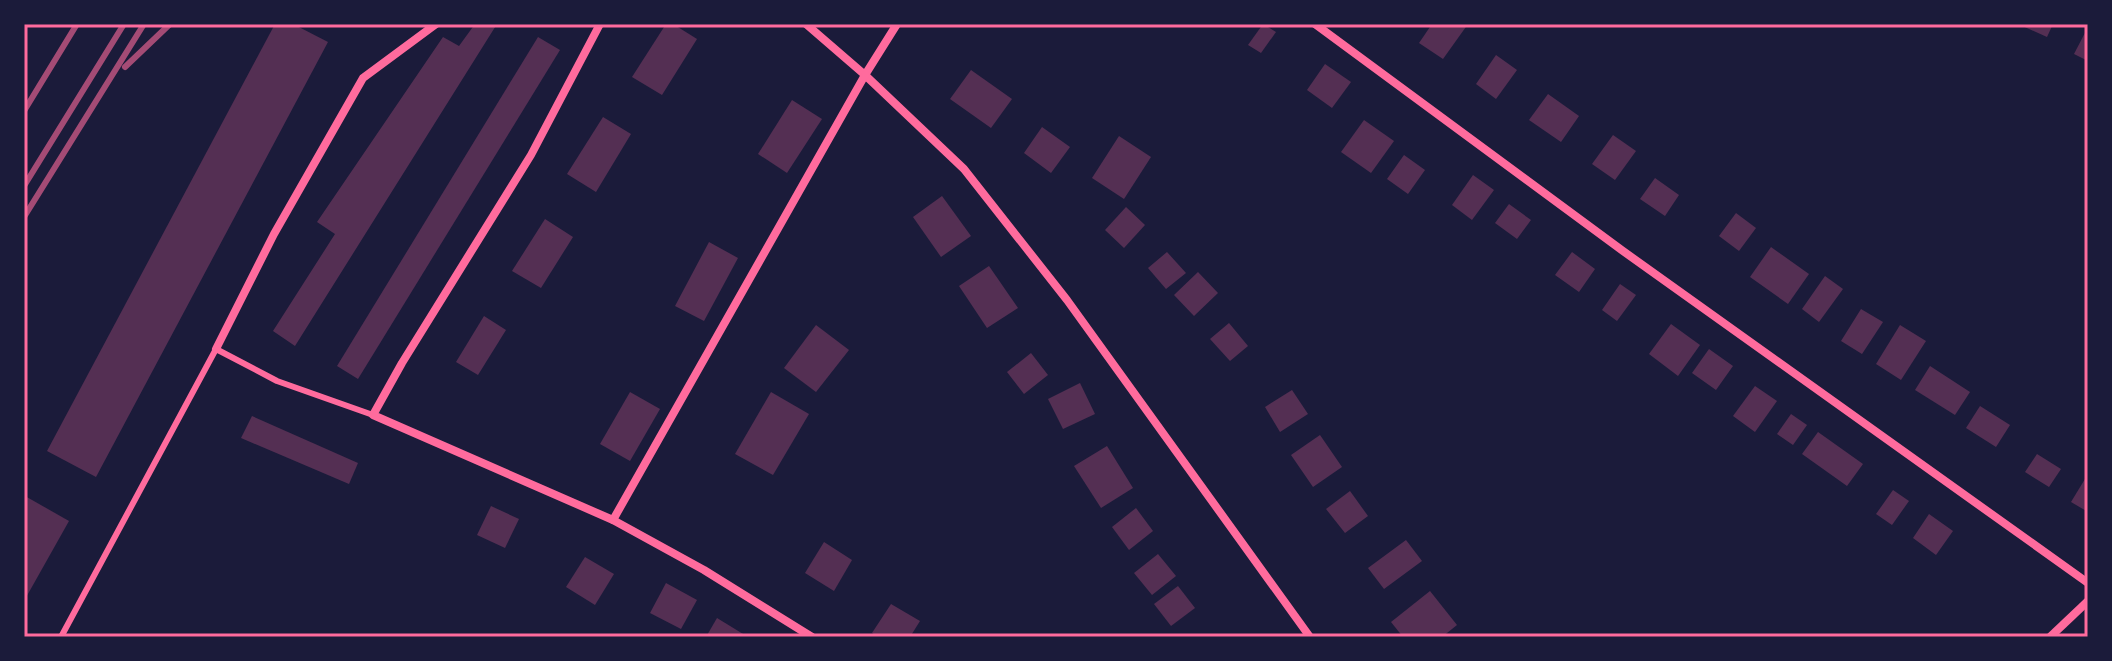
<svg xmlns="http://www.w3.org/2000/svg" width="2112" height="661" font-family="Arial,sans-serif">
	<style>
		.building { fill: #542f53 }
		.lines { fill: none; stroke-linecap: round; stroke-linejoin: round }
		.service { stroke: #ff6b9d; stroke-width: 6 }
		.minor { stroke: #ff6b9d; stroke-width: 8 }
		.rail { stroke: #a44b75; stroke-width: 6 }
		.neatline { fill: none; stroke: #ff6b9d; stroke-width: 3 }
	</style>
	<rect width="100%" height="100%" fill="#1b1b3a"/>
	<g class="building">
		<polygon points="275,24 293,24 328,42 96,477 47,451"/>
		<polygon points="475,24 497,24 295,346 273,331 335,234 317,222 443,37 459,46"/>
		<polygon points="666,24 673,24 697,39 662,95 632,77"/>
		<polygon points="1263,24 1276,32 1261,53 1248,45"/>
		<polygon points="1432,24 1468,24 1443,59 1419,43"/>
		<polygon points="2018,24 2053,24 2047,37"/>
		<polygon points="2088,27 2088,61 2074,54"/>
		<polygon points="538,37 560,50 358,379 337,366"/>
		<polygon points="1496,55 1517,70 1496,99 1476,84"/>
		<polygon points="1325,64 1351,82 1332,108 1307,90"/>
		<polygon points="971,70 1012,99 991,128 950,99"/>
		<polygon points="1548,94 1579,116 1561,142 1529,120"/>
		<polygon points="792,100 822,119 787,173 758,154"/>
		<polygon points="603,117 631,134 596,192 567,174"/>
		<polygon points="1364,120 1394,141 1371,173 1341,152"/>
		<polygon points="1042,127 1070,147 1051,173 1024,153"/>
		<polygon points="1613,135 1636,151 1615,180 1592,164"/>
		<polygon points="1119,136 1151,157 1124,199 1092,178"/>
		<polygon points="1404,155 1425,170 1408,194 1387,179"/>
		<polygon points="1473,175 1494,190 1472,220 1452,205"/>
		<polygon points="1655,178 1679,195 1665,216 1640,199"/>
		<polygon points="942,196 971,236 941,257 913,217"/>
		<polygon points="1509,204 1531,220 1517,239 1495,223"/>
		<polygon points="1126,207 1145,225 1124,248 1105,230"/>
		<polygon points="1736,213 1756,228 1739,251 1719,236"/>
		<polygon points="545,219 573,237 541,288 512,271"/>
		<polygon points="709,242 738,258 704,321 675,306"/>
		<polygon points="1771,247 1809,274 1788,304 1750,277"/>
		<polygon points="1167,252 1186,273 1166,289 1148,268"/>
		<polygon points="1572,252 1595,269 1579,292 1555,275"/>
		<polygon points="989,266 1018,308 987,328 959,286"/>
		<polygon points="1198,272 1218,293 1194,316 1174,295"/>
		<polygon points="1825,276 1843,289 1819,322 1802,309"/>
		<polygon points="1620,284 1636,295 1617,321 1602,310"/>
		<polygon points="1861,309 1883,322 1862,354 1841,341"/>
		<polygon points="484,316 506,330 478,375 456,362"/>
		<polygon points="1229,323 1248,346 1230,361 1210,339"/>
		<polygon points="1671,324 1700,345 1678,376 1649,354"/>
		<polygon points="816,325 849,350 816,392 784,368"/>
		<polygon points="1900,325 1926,341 1901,380 1876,364"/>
		<polygon points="1709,349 1733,366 1716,390 1692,373"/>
		<polygon points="1031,353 1048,375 1024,394 1007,372"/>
		<polygon points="1930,366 1970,392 1955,415 1915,390"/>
		<polygon points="1080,383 1095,414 1063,429 1048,399"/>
		<polygon points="1755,386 1777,401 1755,432 1733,416"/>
		<polygon points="1292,390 1308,414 1280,432 1265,407"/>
		<polygon points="630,392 660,409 630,461 600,444"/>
		<polygon points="771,392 809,414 773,475 735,454"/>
		<polygon points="1980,406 2010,425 1996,447 1966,428"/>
		<polygon points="1791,414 1807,425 1793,445 1777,434"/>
		<polygon points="252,416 358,463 349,484 241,438"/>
		<polygon points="1818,432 1863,464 1847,486 1802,454"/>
		<polygon points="1320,435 1342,467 1313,487 1291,455"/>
		<polygon points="1107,446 1133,488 1101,508 1074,466"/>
		<polygon points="2037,454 2061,469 2049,487 2025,472"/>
		<polygon points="2088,474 2088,512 2071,502"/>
		<polygon points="1893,490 1909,501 1892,525 1876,514"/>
		<polygon points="1350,491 1368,516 1345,533 1326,509"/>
		<polygon points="25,496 69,521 24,601 24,498"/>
		<polygon points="491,506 519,519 505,548 477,535"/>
		<polygon points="1136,508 1153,531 1129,550 1112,527"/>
		<polygon points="1929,514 1953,531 1936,555 1913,538"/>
		<polygon points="1406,540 1422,561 1384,589 1368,568"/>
		<polygon points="824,542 852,560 834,591 805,573"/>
		<polygon points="1158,554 1176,576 1152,595 1134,573"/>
		<polygon points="585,557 614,574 595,605 566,587"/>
		<polygon points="666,583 697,600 681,629 650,613"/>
		<polygon points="1178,586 1195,608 1171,626 1154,604"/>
		<polygon points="1430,591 1457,625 1442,637 1403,637 1391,622"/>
		<polygon points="891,604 920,621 910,637 878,637 872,633"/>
		<polygon points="717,618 748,637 706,637"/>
	</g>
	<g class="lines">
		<polyline class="service" points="61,637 216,349 277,381 373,415"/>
		<g class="minor">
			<polyline points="600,24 531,155 402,363 373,415 613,520 704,570 812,637"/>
			<polyline points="806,24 865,75 964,169 1067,300 1310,637"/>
			<polyline points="1315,24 1623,251 2088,583"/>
			<polyline points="216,349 274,234 363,78 436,24"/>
			<polyline points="613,520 865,75 897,24"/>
			<polyline points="2050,637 2088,601"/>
		</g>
		<g class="rail">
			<polyline points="125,67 170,24"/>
			<polyline points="24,111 77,24"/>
			<polyline points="24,186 124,24"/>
			<polyline points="24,217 144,24"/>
		</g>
	</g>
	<rect width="2112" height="661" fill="none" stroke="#1b1b3a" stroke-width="52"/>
	<rect x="26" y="26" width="2060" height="609" class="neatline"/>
</svg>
